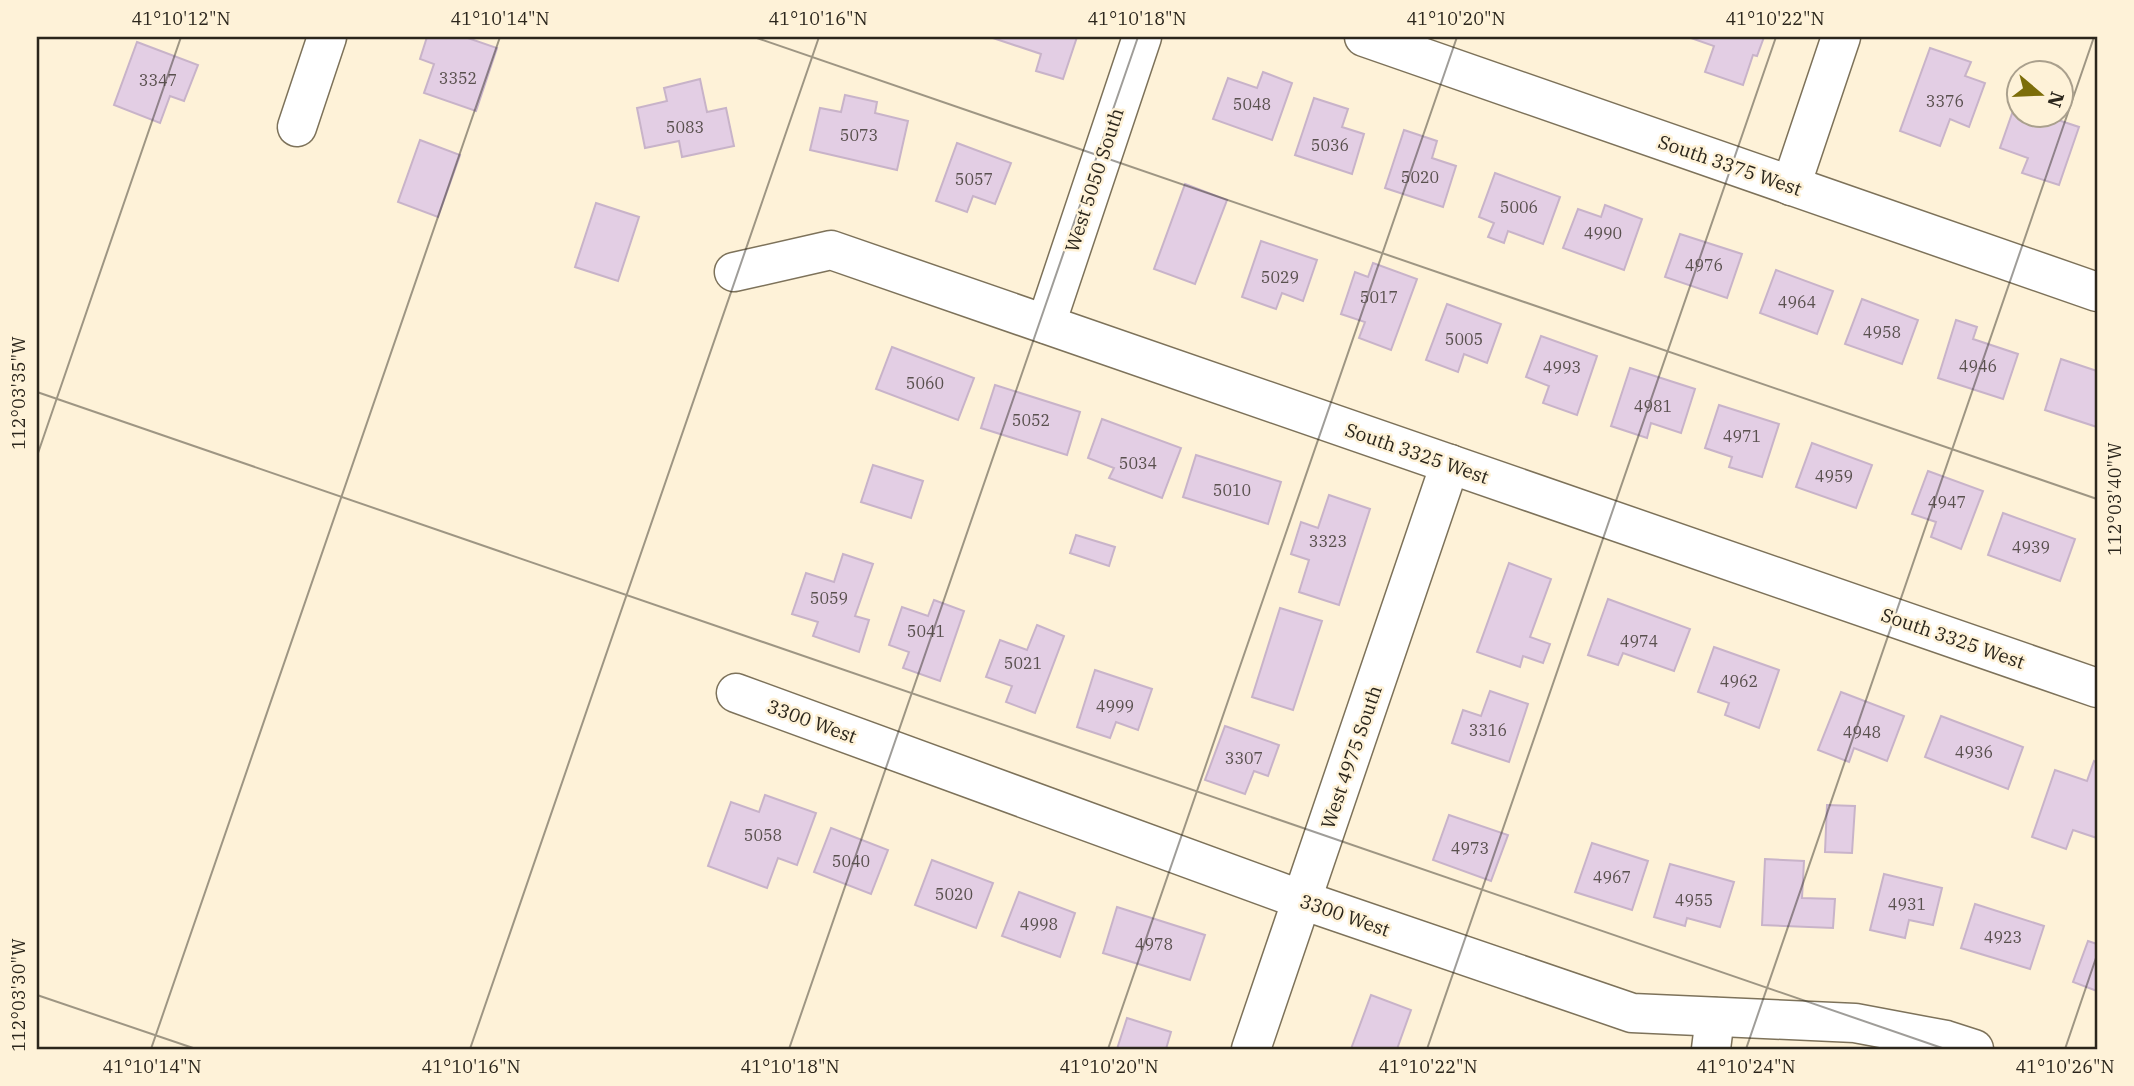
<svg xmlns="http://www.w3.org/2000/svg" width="2134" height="1086" font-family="'IBM Plex Serif',serif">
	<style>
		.building { fill: #e3cee4; stroke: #c8b3c9; stroke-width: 2 }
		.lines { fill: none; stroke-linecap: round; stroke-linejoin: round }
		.minor-casing { stroke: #7d725a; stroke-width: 41 }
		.minor { stroke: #fff; stroke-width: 38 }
		.ticks { fill: none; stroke: #2b261c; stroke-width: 2; stroke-opacity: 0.45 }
		.labels { text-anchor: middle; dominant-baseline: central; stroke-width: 5; stroke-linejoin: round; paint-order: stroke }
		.number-label { font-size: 16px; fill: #59504e }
		.street-label { font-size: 19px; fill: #2b261c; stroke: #fef2d8 }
		.neatline { fill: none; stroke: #2b261c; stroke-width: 2.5 }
		.ticks-label { font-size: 18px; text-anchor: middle; fill: #2b261c }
	</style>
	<rect width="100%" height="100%" fill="#fef2d8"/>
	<g class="building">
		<polygon points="427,37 465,37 497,48 476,111 424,93 434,64 420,59"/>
		<polygon points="990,37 1077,37 1063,79 1036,71 1041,54"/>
		<polygon points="1691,37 1764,37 1757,56 1753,55 1743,85 1705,72 1714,46 1691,38"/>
		<polygon points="137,42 198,65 184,101 170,96 160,123 114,105"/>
		<polygon points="1930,48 1971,62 1965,76 1985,83 1969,127 1950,119 1940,146 1900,131"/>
		<polygon points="1263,72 1292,83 1272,140 1213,119 1228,78 1257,88"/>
		<polygon points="700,79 707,112 726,108 734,146 682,157 679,141 645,148 637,108 667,101 664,88"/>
		<polygon points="845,95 877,102 875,113 908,121 897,170 810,150 820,108 841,112"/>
		<polygon points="1314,98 1348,109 1342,127 1364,134 1352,174 1295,155"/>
		<polygon points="2015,105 2018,106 2018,116 2046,116 2079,127 2059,185 2022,173 2028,158 2000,148"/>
		<polygon points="1404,130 1437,141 1432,158 1456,166 1443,207 1385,188"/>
		<polygon points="420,140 460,155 438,217 398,202"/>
		<polygon points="957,143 1011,163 995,204 973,196 967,212 936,201"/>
		<polygon points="1495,173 1560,197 1543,244 1508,231 1504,243 1488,237 1494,223 1479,217"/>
		<polygon points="1185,184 1227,200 1195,284 1154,269"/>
		<polygon points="596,203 639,217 618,281 575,267"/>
		<polygon points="1605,205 1642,219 1624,270 1563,248 1578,209 1601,217"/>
		<polygon points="1680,234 1742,254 1727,298 1665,277"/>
		<polygon points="1261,241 1317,260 1303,301 1282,293 1276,309 1242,297"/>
		<polygon points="1373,263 1417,279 1391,350 1359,338 1365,322 1341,314 1355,272 1368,277"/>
		<polygon points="1776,270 1833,291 1817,334 1760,313"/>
		<polygon points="1862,299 1918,320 1902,364 1845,344"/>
		<polygon points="1447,304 1501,324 1487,363 1464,354 1458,372 1426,360"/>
		<polygon points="1956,320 1977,327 1973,339 2018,354 2003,399 1938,378"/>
		<polygon points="1541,336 1597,356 1577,415 1543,403 1549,386 1526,377"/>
		<polygon points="892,347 974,378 958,420 876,389"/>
		<polygon points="2061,359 2097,371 2097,427 2045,410"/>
		<polygon points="1630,368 1695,389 1681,433 1651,423 1647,438 1611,426"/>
		<polygon points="995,385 1080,412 1067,455 981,428"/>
		<polygon points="1719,405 1779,424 1762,477 1729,467 1732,457 1705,448"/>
		<polygon points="1102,419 1181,448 1162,498 1109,478 1114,468 1088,458"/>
		<polygon points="1812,443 1872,465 1856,508 1796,487"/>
		<polygon points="1196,455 1281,482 1268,524 1183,497"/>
		<polygon points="873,465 923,481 911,518 861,502"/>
		<polygon points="1928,471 1983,491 1961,549 1931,537 1936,522 1912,514"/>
		<polygon points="1329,495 1370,509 1339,605 1299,592 1309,560 1291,554 1301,522 1318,528"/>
		<polygon points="2003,513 2075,539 2060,581 1988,555"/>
		<polygon points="1076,535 1115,547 1109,566 1070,553"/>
		<polygon points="843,554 873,564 855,616 869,620 859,652 813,636 818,622 792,614 806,573 834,582"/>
		<polygon points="1509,563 1551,579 1530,637 1550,644 1543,663 1523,656 1520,667 1477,652"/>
		<polygon points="1608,599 1690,629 1674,671 1623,653 1618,665 1588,655"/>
		<polygon points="934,600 964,611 940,681 903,668 909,652 889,645 902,607 928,616"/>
		<polygon points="1280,608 1322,621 1293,710 1252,697"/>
		<polygon points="1037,625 1064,636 1035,713 1006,702 1012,686 986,677 1000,640 1027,650"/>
		<polygon points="1714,647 1779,670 1759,728 1725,715 1729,703 1698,692"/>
		<polygon points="1095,670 1152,689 1138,730 1116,722 1110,738 1077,727"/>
		<polygon points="1490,691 1528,704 1509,762 1452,743 1463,710 1481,716"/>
		<polygon points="1841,692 1904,716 1887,761 1854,748 1849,762 1818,750"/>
		<polygon points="1941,716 2023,747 2008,789 1925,757"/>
		<polygon points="1225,726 1279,745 1268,776 1254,771 1245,794 1205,780"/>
		<polygon points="2094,761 2097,763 2097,838 2073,830 2066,849 2032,837 2055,770 2087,781"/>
		<polygon points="765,795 816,813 797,865 778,858 767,888 708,866 731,802 759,812"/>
		<polygon points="1827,805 1855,806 1852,853 1825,852"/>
		<polygon points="1449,815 1508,835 1491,881 1433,860"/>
		<polygon points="831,828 888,850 871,894 814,872"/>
		<polygon points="1592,843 1648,861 1632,910 1575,892"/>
		<polygon points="1765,859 1804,861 1802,898 1835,899 1833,928 1762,925"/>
		<polygon points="932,860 993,883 976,928 915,905"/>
		<polygon points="1670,864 1734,882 1720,927 1687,918 1685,926 1654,917"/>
		<polygon points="1884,874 1942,888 1933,925 1909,920 1905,938 1870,930"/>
		<polygon points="1019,892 1075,913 1060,957 1002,936"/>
		<polygon points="1975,904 2044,926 2030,969 1961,948"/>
		<polygon points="1117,907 1205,935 1190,980 1103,953"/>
		<polygon points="2088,941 2097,944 2097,991 2073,982"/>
		<polygon points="1371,995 1411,1010 1397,1049 1351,1049"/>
		<polygon points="1127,1018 1171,1032 1166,1049 1117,1049"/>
	</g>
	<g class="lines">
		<g class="minor-casing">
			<g id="minor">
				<polyline points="1364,37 2097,292"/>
				<polyline points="297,127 327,37"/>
				<polyline points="1791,186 1841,37"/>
				<polyline points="734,272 831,250 2097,688"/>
				<polyline points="1046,324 1142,37"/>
				<polyline points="736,693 1302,900 1632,1013 1855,1023 1946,1040 1974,1049"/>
				<polyline points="1251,1049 1450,464"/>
				<polyline points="1711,1049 1715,1017"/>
			</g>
		</g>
		<use href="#minor" class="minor"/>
	</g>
	<path class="ticks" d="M754,37L2097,499M37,392L1945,1049M37,456L181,37M37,995L196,1049M151,1049L500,37M470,1049L819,37M789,1049L1138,37M1108,1049L1457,37M1427,1049L1776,37M1746,1049L2094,37M2065,1049L2097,955"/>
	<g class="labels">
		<g class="number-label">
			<text x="458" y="78">3352</text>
			<text x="158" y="80">3347</text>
			<text x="1945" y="101">3376</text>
			<text x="1252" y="104">5048</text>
			<text x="685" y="127">5083</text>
			<text x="859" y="135">5073</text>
			<text x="1330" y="145">5036</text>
			<text x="1420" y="177">5020</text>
			<text x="974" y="179">5057</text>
			<text x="1519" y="207">5006</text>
			<text x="1603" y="233">4990</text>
			<text x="1704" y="265">4976</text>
			<text x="1280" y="277">5029</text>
			<text x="1379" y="297">5017</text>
			<text x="1797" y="302">4964</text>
			<text x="1882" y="332">4958</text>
			<text x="1464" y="339">5005</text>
			<text x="1978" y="366">4946</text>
			<text x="1562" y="367">4993</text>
			<text x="925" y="383">5060</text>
			<text x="1653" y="406">4981</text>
			<text x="1031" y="420">5052</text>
			<text x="1742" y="436">4971</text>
			<text x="1138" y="463">5034</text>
			<text x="1834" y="476">4959</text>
			<text x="1232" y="490">5010</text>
			<text x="1947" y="502">4947</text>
			<text x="1328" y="541">3323</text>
			<text x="2031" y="547">4939</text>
			<text x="829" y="598">5059</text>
			<text x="926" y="631">5041</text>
			<text x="1639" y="641">4974</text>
			<text x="1023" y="663">5021</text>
			<text x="1739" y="681">4962</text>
			<text x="1115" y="706">4999</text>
			<text x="1488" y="730">3316</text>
			<text x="1862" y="732">4948</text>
			<text x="1974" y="752">4936</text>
			<text x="1244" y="758">3307</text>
			<text x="763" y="835">5058</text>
			<text x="1470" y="848">4973</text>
			<text x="851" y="861">5040</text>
			<text x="1612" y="877">4967</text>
			<text x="954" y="894">5020</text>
			<text x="1694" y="900">4955</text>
			<text x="1907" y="904">4931</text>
			<text x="1039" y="924">4998</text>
			<text x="2003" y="937">4923</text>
			<text x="1154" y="944">4978</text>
		</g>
		<g class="street-label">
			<text transform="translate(1730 165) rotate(19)">South 3375 West</text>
			<text transform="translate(1094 180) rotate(-72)">West 5050 South</text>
			<text transform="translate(1417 453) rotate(19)">South 3325 West</text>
			<text transform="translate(1953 638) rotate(19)">South 3325 West</text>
			<text transform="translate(812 721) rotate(20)">3300 West</text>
			<text transform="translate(1351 757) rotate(-71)">West 4975 South</text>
			<text transform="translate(1345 915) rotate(19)">3300 West</text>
		</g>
	</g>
	<rect width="2134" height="1086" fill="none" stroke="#fef2d8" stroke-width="77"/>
	<g transform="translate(2040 94) rotate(109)"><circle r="33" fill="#fef2d8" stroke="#aaa08d" stroke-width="2"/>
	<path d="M0-5L12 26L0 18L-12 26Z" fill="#7c6d09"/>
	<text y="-10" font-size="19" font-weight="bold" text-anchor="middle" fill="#2b261c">N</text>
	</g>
	<rect x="38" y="38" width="2058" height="1010" class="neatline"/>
	<g class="ticks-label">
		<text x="181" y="25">41°10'12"N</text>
		<text x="500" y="25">41°10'14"N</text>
		<text x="818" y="25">41°10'16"N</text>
		<text x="1137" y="25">41°10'18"N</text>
		<text x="1456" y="25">41°10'20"N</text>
		<text x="1775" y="25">41°10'22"N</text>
		<text transform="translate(19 393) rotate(-90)" y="6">112°03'35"W</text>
		<text transform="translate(2115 499) rotate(-90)" y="6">112°03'40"W</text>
		<text transform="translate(19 995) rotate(-90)" y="6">112°03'30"W</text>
		<text x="152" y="1073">41°10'14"N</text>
		<text x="471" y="1073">41°10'16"N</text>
		<text x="790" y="1073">41°10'18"N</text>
		<text x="1109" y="1073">41°10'20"N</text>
		<text x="1428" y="1073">41°10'22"N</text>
		<text x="1746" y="1073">41°10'24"N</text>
		<text x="2065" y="1073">41°10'26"N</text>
	</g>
</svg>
